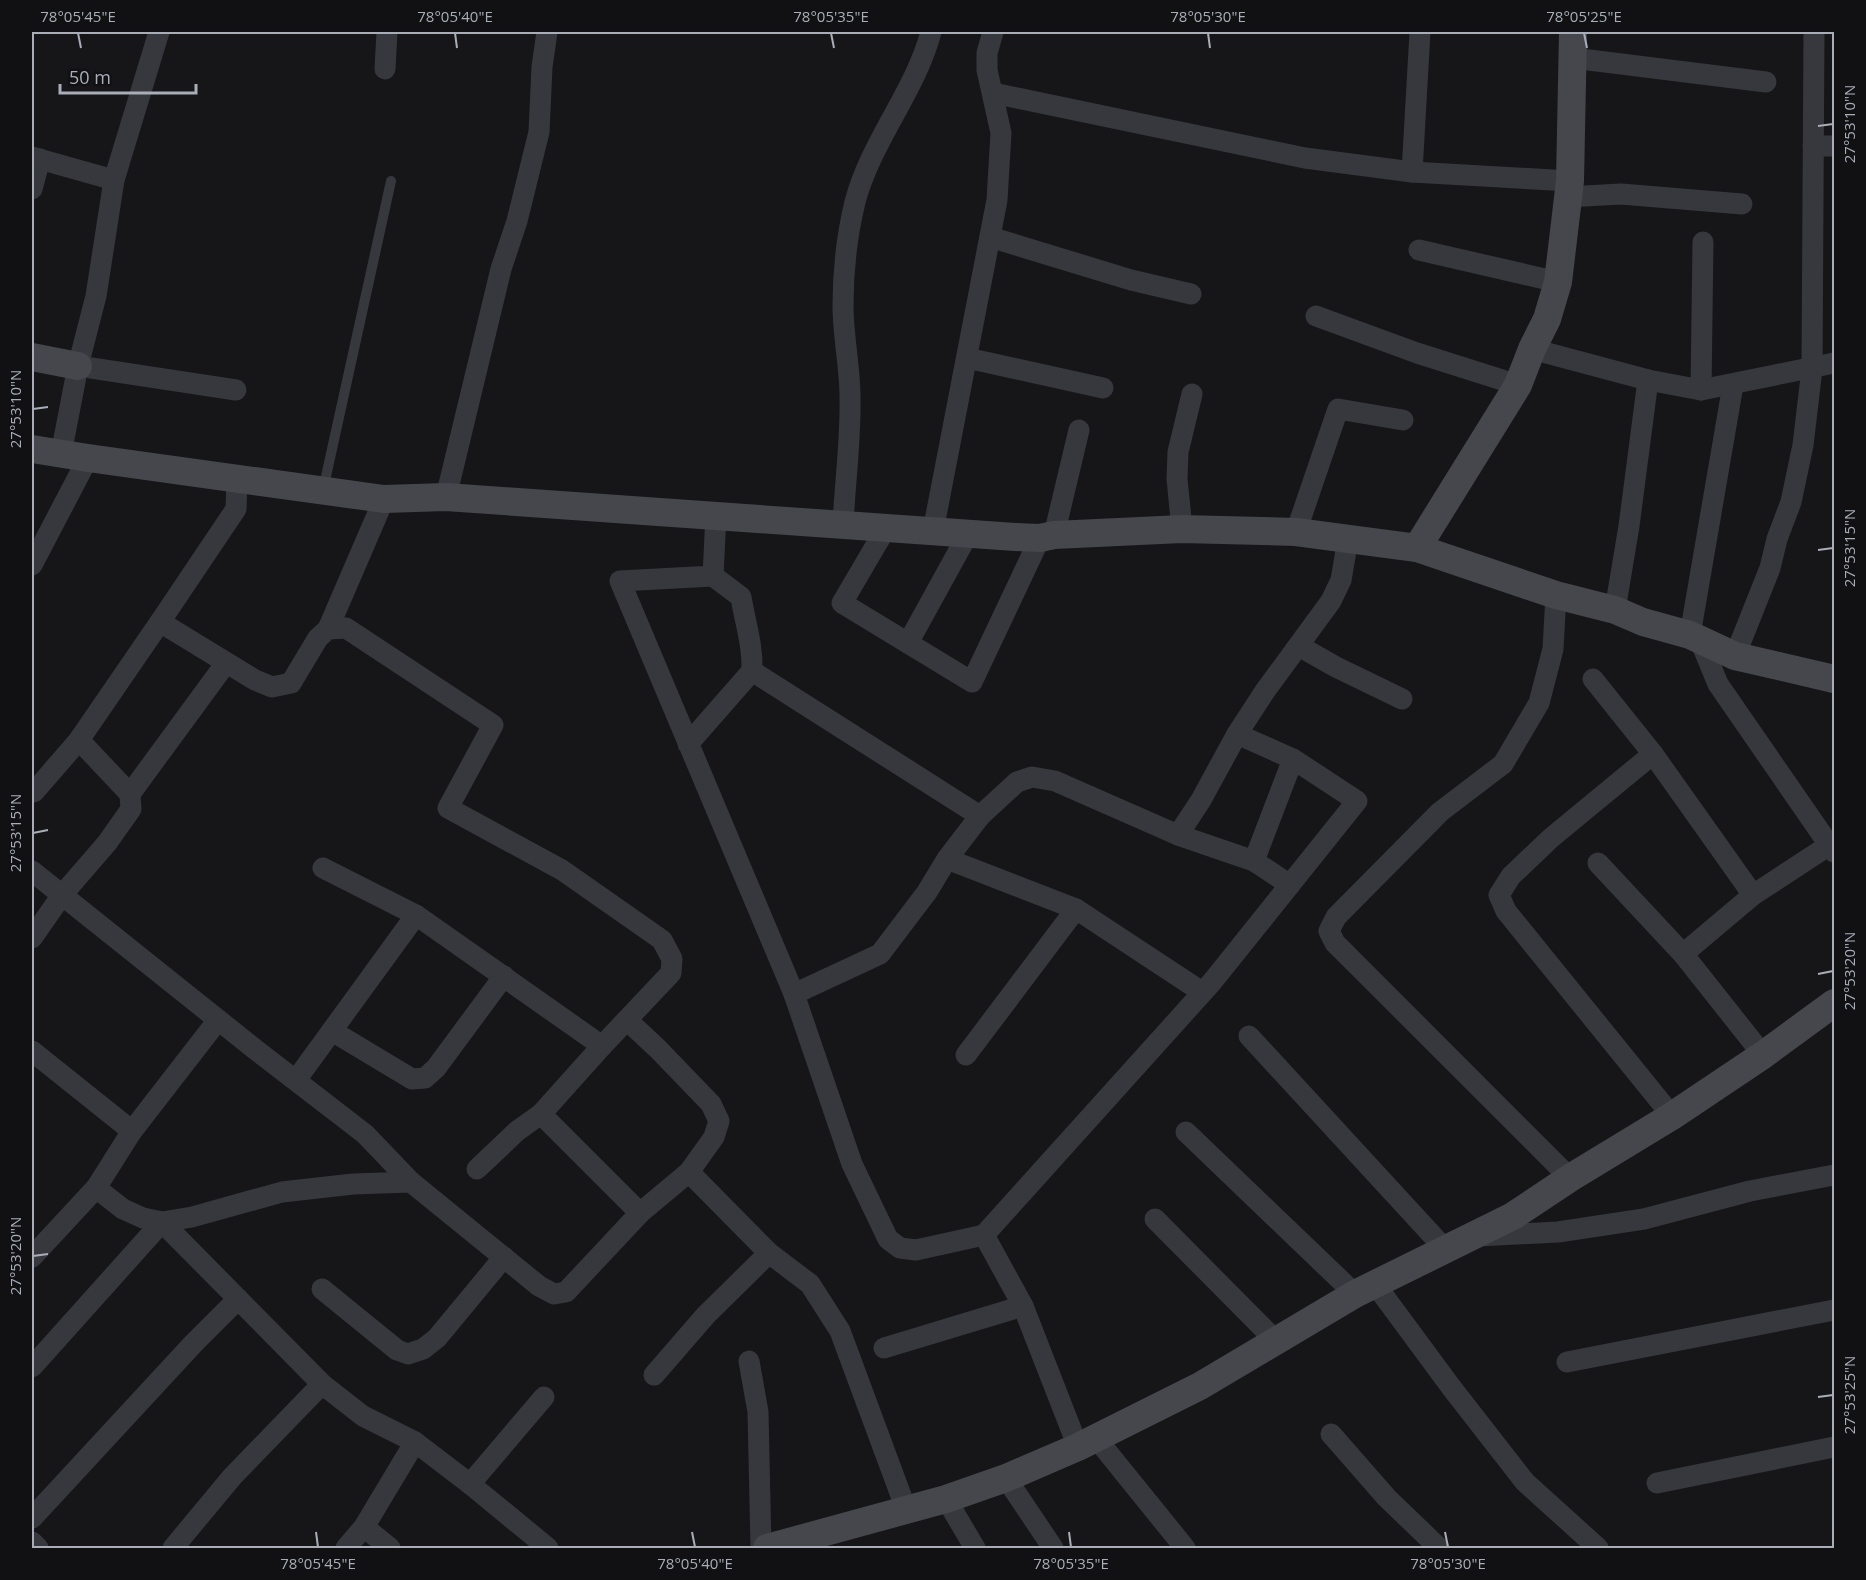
<svg xmlns="http://www.w3.org/2000/svg" width="1866" height="1580" font-family="'Open Sans',sans-serif">
	<style>
		.lines { fill: none; stroke-linecap: round; stroke-linejoin: round }
		.lane { stroke: #37383d; stroke-width: 10 }
		.street { stroke: #37383d; stroke-width: 21 }
		.secondary { stroke: #45474d; stroke-width: 28 }
		.ticks { fill: none; stroke: #a8adb8; stroke-width: 2 }
		.neatline { fill: none; stroke: #a8adb8; stroke-width: 2 }
		.ticks-label { font-size: 15px; text-anchor: middle; fill: #a8adb8 }
	</style>
	<rect width="100%" height="100%" fill="#161618"/>
	<g class="lines">
		<polyline class="lane" points="323,490 391,181"/>
		<g class="street">
			<polyline points="1573,58 1766,82"/>
			<polyline points="385,69 387,32"/>
			<polyline points="993,93 1305,158 1412,172 1570,181"/>
			<polyline points="1813,146 1834,146"/>
			<polyline points="32,157 114,180"/>
			<polyline points="1412,172 1420,32"/>
			<polyline points="32,189 40,159"/>
			<polyline points="1567,197 1621,194 1742,204"/>
			<polyline points="990,237 1131,280 1191,294"/>
			<polyline points="1419,250 1558,282"/>
			<polyline points="1316,316 1417,353 1518,385"/>
			<polyline points="1532,349 1648,380 1701,390 1834,363"/>
			<polyline points="967,358 1103,388"/>
			<polyline points="78,366 236,390"/>
			<polyline points="1701,390 1703,242"/>
			<polyline points="61,454 78,366 96,296 114,180 159,32"/>
			<polyline points="446,497 501,269 517,221 539,132 542,67 547,32"/>
			<path d="M843,524C845,482 851,439 850,397C850,367 843,336 843,306C843,272 847,235 855,202C871,141 915,92 931,32"/>
			<polyline points="886,528 842,603 972,682 1040,538"/>
			<polyline points="1182,529 1177,479 1178,452 1192,394"/>
			<polyline points="933,531 997,200 1001,133 987,70 987,53 993,32"/>
			<polyline points="1296,532 1338,409 1403,420"/>
			<polyline points="1054,535 1079,430"/>
			<polyline points="32,565 88,458"/>
			<path d="M713,576L741,597C745,622 753,645 752,671"/>
			<polyline points="1556,595 1553,649 1539,703 1503,764 1440,812 1336,917 1329,931 1335,943 1570,1178"/>
			<polyline points="1615,610 1629,526 1648,380"/>
			<polyline points="160,622 236,509 237,478"/>
			<polyline points="328,629 384,499"/>
			<polyline points="1690,635 1733,385"/>
			<polyline points="1699,638 1718,684 1834,852"/>
			<polyline points="908,643 968,534"/>
			<polyline points="1299,646 1336,667 1402,699"/>
			<polyline points="1735,656 1770,568 1777,539 1791,502 1803,445 1812,369 1814,32"/>
			<polyline points="1593,679 1653,754 1753,895 1834,842"/>
			<polyline points="1237,734 1293,759"/>
			<polyline points="79,740 130,794 131,809 107,843 62,895 256,1050 365,1134 411,1182 539,1286 554,1294 566,1292 640,1213 689,1172 769,1253 810,1284 840,1331 906,1509"/>
			<polyline points="688,744 752,671 980,816 1017,782 1032,777 1055,781 1178,835 1254,861 1293,759 1357,801 1212,982 984,1235 916,1250 900,1248 888,1239 852,1164 794,994 620,581 713,576 716,515"/>
			<polyline points="1653,754 1551,838 1511,876 1499,895 1506,911 1672,1116"/>
			<polyline points="34,792 79,740 160,622 255,680 272,687 291,683 318,638 328,629 346,628 493,725 448,808 562,870 662,940 672,959 671,973 602,1046"/>
			<polyline points="130,794 226,663"/>
			<polyline points="980,816 947,859 1076,909 1202,992"/>
			<polyline points="1178,835 1201,800 1237,734 1265,691 1331,601 1341,580 1348,539"/>
			<polyline points="1254,861 1290,885"/>
			<polyline points="1598,863 1683,954 1763,1055"/>
			<polyline points="323,868 416,915 602,1046 541,1114 640,1213"/>
			<polyline points="32,871 62,895 32,938"/>
			<polyline points="1683,954 1753,895"/>
			<polyline points="794,994 880,954 927,892 947,859"/>
			<polyline points="627,1020 658,1049 711,1104 719,1121 714,1137 689,1172"/>
			<polyline points="332,1031 412,1079 425,1078 436,1068 504,976"/>
			<polyline points="1249,1036 1445,1249"/>
			<polyline points="32,1051 132,1131"/>
			<polyline points="966,1055 1076,909"/>
			<polyline points="296,1080 416,915"/>
			<polyline points="1186,1132 1355,1294"/>
			<polyline points="477,1169 517,1131 541,1114"/>
			<polyline points="96,1188 123,1209 143,1218 162,1222 192,1217 282,1192 353,1184 411,1182"/>
			<polyline points="1155,1219 1275,1340"/>
			<polyline points="984,1235 1023,1306 1078,1447"/>
			<polyline points="1478,1236 1558,1232 1644,1219 1750,1191 1834,1175"/>
			<polyline points="32,1257 96,1188 132,1131 218,1020"/>
			<polyline points="1375,1284 1451,1387 1525,1482 1598,1548"/>
			<polyline points="322,1289 397,1350 408,1354 423,1349 437,1338 504,1257"/>
			<polyline points="884,1348 1023,1306"/>
			<polyline points="749,1361 758,1412 761,1548"/>
			<polyline points="1567,1362 1834,1310"/>
			<polyline points="32,1367 162,1222 322,1384 363,1416 415,1442 470,1484 548,1548"/>
			<polyline points="654,1375 706,1315 769,1253"/>
			<polyline points="1331,1434 1387,1498 1439,1548"/>
			<polyline points="1096,1438 1185,1548"/>
			<polyline points="1006,1478 1053,1548"/>
			<polyline points="1657,1483 1834,1447"/>
			<polyline points="470,1484 544,1397"/>
			<polyline points="946,1499 975,1548"/>
			<polyline points="32,1518 193,1344 238,1299"/>
			<polyline points="364,1527 415,1442"/>
			<polyline points="32,1542 38,1548"/>
			<polyline points="173,1548 232,1477 322,1384"/>
			<polyline points="346,1548 364,1527 390,1548"/>
		</g>
		<g class="secondary">
			<polyline points="32,357 78,366"/>
			<polyline points="32,449 88,458 384,499 446,497 1015,537 1040,538 1054,535 1182,529 1296,532 1417,548 1556,595 1615,610 1643,622 1690,635 1735,656 1834,679"/>
			<polyline points="1417,548 1518,385 1532,349 1547,319 1558,282 1570,181 1573,32"/>
			<polyline points="767,1548 946,1499 1006,1478 1078,1447 1200,1386 1355,1294 1513,1216 1570,1178 1672,1116 1763,1055 1834,1003"/>
		</g>
	</g>
	<path class="ticks" d="M78,33L81,48M455,33L457,48M831,33L834,48M1208,33L1210,48M1584,33L1587,48M1818,126L1833,124M33,409L48,407M1818,550L1833,548M33,833L48,830M1818,974L1833,971M33,1256L48,1254M1818,1397L1833,1395M316,1532L318,1547M692,1532L695,1547M1069,1532L1071,1547M1445,1532L1448,1547"/>
	<rect width="1866" height="1580" fill="none" stroke="#111113" stroke-width="66"/>
	<path d="M60 84v9h136v-9" fill="none" stroke="#a8adb8" stroke-width="3"/>
	<text x="69" y="84" font-size="18" fill="#a8adb8" stroke="#111113" stroke-width="4.5" paint-order="stroke">50 m</text>
	<rect x="33" y="33" width="1800" height="1514" class="neatline"/>
	<g class="ticks-label">
		<text x="78" y="22">78°05'45"E</text>
		<text x="455" y="22">78°05'40"E</text>
		<text x="831" y="22">78°05'35"E</text>
		<text x="1208" y="22">78°05'30"E</text>
		<text x="1584" y="22">78°05'25"E</text>
		<text transform="translate(1850 124) rotate(-90)" y="5">27°53'10"N</text>
		<text transform="translate(16 409) rotate(-90)" y="5">27°53'10"N</text>
		<text transform="translate(1850 548) rotate(-90)" y="5">27°53'15"N</text>
		<text transform="translate(16 833) rotate(-90)" y="5">27°53'15"N</text>
		<text transform="translate(1850 971) rotate(-90)" y="5">27°53'20"N</text>
		<text transform="translate(16 1256) rotate(-90)" y="5">27°53'20"N</text>
		<text transform="translate(1850 1395) rotate(-90)" y="5">27°53'25"N</text>
		<text x="318" y="1569">78°05'45"E</text>
		<text x="695" y="1569">78°05'40"E</text>
		<text x="1071" y="1569">78°05'35"E</text>
		<text x="1448" y="1569">78°05'30"E</text>
	</g>
</svg>
